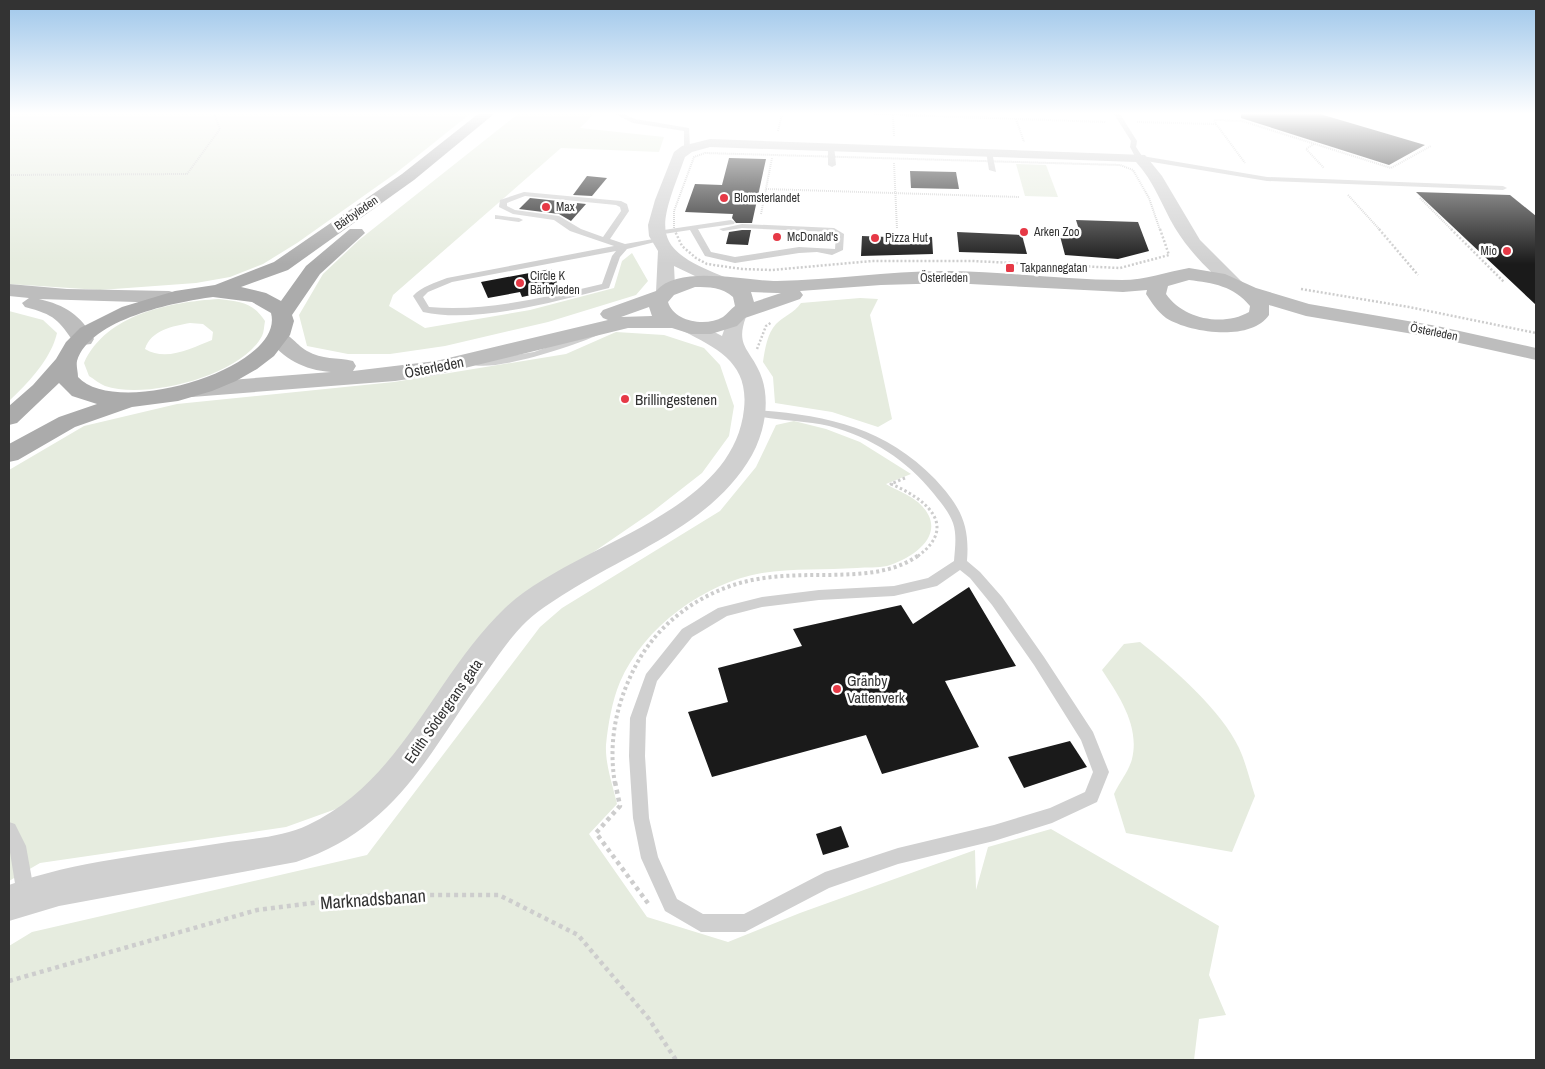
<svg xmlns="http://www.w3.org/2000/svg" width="1545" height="1069" font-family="'Archivo Narrow',sans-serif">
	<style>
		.green { fill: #e6ecdf; fill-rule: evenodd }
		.building { fill: #1a1a1a }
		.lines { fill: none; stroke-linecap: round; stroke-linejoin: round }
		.path-far4 { stroke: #cdcdcd; stroke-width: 2; stroke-dasharray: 1 1; stroke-linecap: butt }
		.path-far3 { stroke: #cdcdcd; stroke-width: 2.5; stroke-dasharray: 2 2; stroke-linecap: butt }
		.path-far2 { stroke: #cdcdcd; stroke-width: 3; stroke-dasharray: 2.5 2.5; stroke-linecap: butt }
		.path-far1 { stroke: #cdcdcd; stroke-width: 4; stroke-dasharray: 3 3; stroke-linecap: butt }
		.path { stroke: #cdcdcd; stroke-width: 4.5; stroke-dasharray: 4 4; stroke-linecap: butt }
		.service { fill: #d0d0d0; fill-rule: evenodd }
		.minor { fill: #d0d0d0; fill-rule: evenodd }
		.secondary { fill: #bdbdbd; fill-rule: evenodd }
		.primary { fill: #ababab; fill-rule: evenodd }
		.poi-dot { fill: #e63946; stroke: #fff; stroke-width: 2 }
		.labels { text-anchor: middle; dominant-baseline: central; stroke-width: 5; stroke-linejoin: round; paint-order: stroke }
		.far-poi-label { font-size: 12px; fill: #333; stroke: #fff; text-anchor: start }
		.far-street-label { font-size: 12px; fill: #333; stroke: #fff }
		.street-label { font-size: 15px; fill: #333; stroke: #fff }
		.poi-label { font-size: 15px; fill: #333; stroke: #fff; text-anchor: start }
		.near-street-label { font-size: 18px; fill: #333; stroke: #fff }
	</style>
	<rect width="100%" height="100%" fill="#fff"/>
	<g class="green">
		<polygon points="9,114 470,114 396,173 297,243 263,264 230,277 196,283 100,290 9,284"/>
		<polygon points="518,114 594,114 580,128 664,137 659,152 561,148 393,295 389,306 425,328 530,310 614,288 622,261 632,253 648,281 636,295 548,322 445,346 390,354 348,354 307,346 299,315 323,274 359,240"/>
		<polygon points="1016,164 1046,165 1058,197 1025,196"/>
		<path d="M860,298L878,299L870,315L892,419L878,427L832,412L775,403L773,377L763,362C765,349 767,334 776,324C784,316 794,313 801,303Z"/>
		<path d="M219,299C240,302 253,302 265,321C264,326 264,332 262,336C241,376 146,400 105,386C100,384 94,379 89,376L84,363C106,314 170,302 219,299ZM190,323L203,324L213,332L212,340C192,348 166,362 145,349C151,330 173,326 190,323Z"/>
		<path d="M9,311L43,320L57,333C51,359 28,383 9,401Z"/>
		<polygon points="616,332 664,335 704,348 720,365 734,406 729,436 702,473 652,512 509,610 361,800 286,827 40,863 9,881 9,470 84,426 177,404 394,382 566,354"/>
		<path d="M794,421L826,429L860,442L911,474L886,484C896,490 910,495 919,503C950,532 916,557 887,566C878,568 867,567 857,568C826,570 793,568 762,573C704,583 644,627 620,682C612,701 608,725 606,745C605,764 613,786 617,804L589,834L647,917L728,942L800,913L975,850L976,890L988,847L1051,829L1219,926L1209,975L1226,1015L1199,1019L1194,1060H9V946L32,932L367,855L540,627L562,608L720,511L756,467L776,425Z"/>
		<path d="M1140,642C1172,667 1222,711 1239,748C1246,763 1250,781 1255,796L1232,852L1126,833L1114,794C1119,783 1129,771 1132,759C1140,726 1119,696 1102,670L1124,644Z"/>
	</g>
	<g class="building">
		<polygon points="1241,114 1320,114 1425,145 1389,165 1241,118"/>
		<polygon points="729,158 766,159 752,223 736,223 732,218 733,214 685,212 695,184 722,185"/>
		<polygon points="910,171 956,172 959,189 911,188"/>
		<polygon points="587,176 607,178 592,196 573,195"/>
		<polygon points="1416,192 1510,195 1536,216 1536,305"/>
		<polygon points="530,198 586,204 571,221 559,214 519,209"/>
		<polygon points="1076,220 1138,222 1149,251 1118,259 1065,255 1060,236 1081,236"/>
		<polygon points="742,230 751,230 748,245 726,244 729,232"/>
		<polygon points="957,232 1022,235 1027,254 959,252"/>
		<polygon points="888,234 932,237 933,254 861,256 862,236 888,237"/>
		<polygon points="551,269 558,285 543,288 545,292 522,297 520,292 488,298 481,282"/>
		<polygon points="969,587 1016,666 945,681 979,747 882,774 866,735 712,777 688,712 728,702 718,668 802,646 793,629 901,605 913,624"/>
		<polygon points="1070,741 1087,767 1024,788 1008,757"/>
		<polygon points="841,826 849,847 823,855 816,834"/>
	</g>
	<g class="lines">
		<g class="path-far4">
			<polyline points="874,114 1106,122"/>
			<polyline points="893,115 894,137"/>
			<polyline points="1016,119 1024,142"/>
			<polyline points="1137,122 1216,124 1214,120 1242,121 1391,168 1431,146"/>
			<polyline points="1216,124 1245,163"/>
			<polyline points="778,131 782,114"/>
			<polyline points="1314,144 1306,149 1324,168"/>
			<polyline points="894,163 897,229"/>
			<polyline points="9,175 187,174 220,129 214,114"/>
			<polyline points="766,189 1019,197"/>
			<polyline points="1348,195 1380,230"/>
			<polyline points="1420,198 1452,230"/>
			<polyline points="761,214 772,158"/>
			<polyline points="674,230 674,211 694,157 705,153 1120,165 1133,170 1149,198 1160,230"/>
		</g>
		<g class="path-far3">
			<polyline points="674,229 682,246 696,258 707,264 742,269 772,270 872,261 972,261 1120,268 1169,255 1160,229"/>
			<polyline points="1379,229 1418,275"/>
			<polyline points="1451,229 1504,282"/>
			<polyline points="1301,289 1409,307 1536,333"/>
			<polyline points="757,349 766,326 772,322"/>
		</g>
		<path class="path-far2" d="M905,478L891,484C924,498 960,525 918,556"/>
		<path class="path-far1" d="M615,784C608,742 616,704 635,667C660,618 711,585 764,578C786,575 807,575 829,575C861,574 892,574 919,555"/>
		<g class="path">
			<polyline points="615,782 620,806 596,833 650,906"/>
			<polyline points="9,981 257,910 377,895 499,895 578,935 649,1019 676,1060"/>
		</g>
		<g class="service">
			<polygon points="615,114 624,114 635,119 689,128 690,149 687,151 684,149 684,131 633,123"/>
			<polygon points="1114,114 1120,114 1137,141 1136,147 1142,156 1267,177 1503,186 1507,188 1503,190 1267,181 1140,160 1137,160 1130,147 1131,141"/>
			<polygon points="831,144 834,146 836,165 832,167 828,165 828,146"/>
			<polygon points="986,151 992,152 996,172 989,170"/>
			<path d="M524,192L621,201L627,204L629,211L610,239L625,244L659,238L663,240L627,249L620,257L609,288C557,301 476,324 423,312L413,296C422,286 435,283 447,278L614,246L570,231L554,220L513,214L499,207L500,200ZM525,196L616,205L620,207L621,211L603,237L581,229L559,216L515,210L507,206V203ZM616,251L612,256L602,284C545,297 488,312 429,307L423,297L428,292L452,282Z"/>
			<polygon points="495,215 519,218 523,220 519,222 498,219 495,219"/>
			<polygon points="731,220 735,222 734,224 698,229 711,252 735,257 799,247 835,249 836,235 830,232 742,228 723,231 719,229 742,224 834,228 844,234 843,250 832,255 817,252 799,253 735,263 705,256 690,230 657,235 653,233 657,231"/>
			<path d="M595,330L598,331V335C578,344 484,377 467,362L472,359L504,357L534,352Z"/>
			<path d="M757,410C826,415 885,427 935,479C960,506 970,524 967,561L980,572L1002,597L1044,657L1093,732L1109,772L1097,802L1052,823L994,841L898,864L829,888L745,932H701L665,911L641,858L633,818L629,756L630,718L646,674L682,629L718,608L762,597L819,590L894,586L928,578L954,561C955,548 957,535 953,523C949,512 941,503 934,494C907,460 871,437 829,426C804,420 777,421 753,415L752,413L753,411ZM960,570L970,578L992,605L1034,665L1081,740L1093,772L1085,792L1050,808L994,825L898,848L825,872L744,914H703L677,899L658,857L649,818L645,756L646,718L657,681L692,637L727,616L762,607L819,600L894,596L937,586Z"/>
			<polygon points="9,822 15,824 26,846 35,896 32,902 26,905 20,902 17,896 9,846"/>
		</g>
		<g class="minor">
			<path d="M710,139L1145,155L1162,176L1200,240L1244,284L1241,288H1229C1208,270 1189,251 1175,228C1162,206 1154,181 1136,162L710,147L692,152L685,157C658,231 647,248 730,279L733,283L730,287H718L674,266L675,286L671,296H659L656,292L658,251L649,236L648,225L655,200L674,152L682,146Z"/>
			<path d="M737,311L744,313L746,317C735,346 750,349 760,373C771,399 765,431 752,455C714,522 636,550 574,588C558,598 541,608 527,621C512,635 500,653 488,670C430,750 398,829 296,862L59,906L9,921V885C75,861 153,854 222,843C250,839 283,837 308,825C402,781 434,676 505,608C572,544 733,516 744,409C749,364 719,349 683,331L680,327L683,323H697L722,336L730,313Z"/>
		</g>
		<g class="secondary">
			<path d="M1189,268L1225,274L1256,288L1309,304L1437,326L1536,348V360L1437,338L1306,316L1269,305V315C1251,342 1190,333 1166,318C1157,311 1152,303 1146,294L1147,290L1123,292L951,283L881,285L800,291L803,295L800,299L745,318L737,326L711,334H691L672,328H628L436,375L395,381L192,397L184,395L181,390L184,385L192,383L331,372C304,370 283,359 267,337L270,332C288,328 293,343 307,351C322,360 337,357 353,361L356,366L353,371L436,361L608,320L603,318L600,314L603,310L656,291C679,264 744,281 777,281C835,280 893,270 951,271C1008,272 1065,280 1122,280C1146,280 1166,272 1189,268ZM1189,280C1213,283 1234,286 1250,306L1249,312C1223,327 1183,319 1166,294L1168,286ZM695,287C709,287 722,287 733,297L735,306C731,309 727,314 723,317C706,327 674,322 668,302L674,295ZM751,292L777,293H781L754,302ZM649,307L652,316L621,317Z"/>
			<path d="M9,284L67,289L169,291L176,293L179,297L176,301L169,303L39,299C65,305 81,315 94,339L91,344L83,345L75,344C58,319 55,315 25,307L22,303L29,298L9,296Z"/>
		</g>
		<path class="primary" d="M478,114H494L414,180L288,270L241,287L266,293L281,301L306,266L350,229H362L365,233L320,274L292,315L294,321L290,335L274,356L257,369L236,381L212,391L178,401L132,407L75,427L18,460L9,462V444L59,417L97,404L72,396L59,383L17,423L9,425V406L33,385L56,359L66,342L80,328L122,307L175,291L215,285L274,262L402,174ZM213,297L252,302L271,313C286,368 116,419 78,377C78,372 76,366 77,361C90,319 175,302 213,297Z"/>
	</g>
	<linearGradient id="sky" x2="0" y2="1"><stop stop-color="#9ec6ea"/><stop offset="0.43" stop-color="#fff"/><stop offset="1" stop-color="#fff" stop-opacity="0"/></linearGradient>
	<rect width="1545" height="264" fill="url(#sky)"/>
	<g class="poi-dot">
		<circle cx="724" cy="198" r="5"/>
		<circle cx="546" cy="207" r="5"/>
		<circle cx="1024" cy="232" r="5"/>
		<circle cx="777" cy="237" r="5"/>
		<circle cx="875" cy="238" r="5"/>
		<circle cx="1507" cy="251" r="5"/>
		<rect x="1005" y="263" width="10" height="10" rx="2.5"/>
		<circle cx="520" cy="283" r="5"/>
		<circle cx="625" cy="399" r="5"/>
		<circle cx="837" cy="689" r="5"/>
	</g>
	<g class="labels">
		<g class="far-poi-label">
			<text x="734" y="198">Blomsterlandet</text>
			<text x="556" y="207">Max</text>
			<text x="1034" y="232">Arken Zoo</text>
			<text x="787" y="237">McDonald's</text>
			<text x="885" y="238">Pizza Hut</text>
			<text x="1497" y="251" text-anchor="end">Mio</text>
			<text x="1020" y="268">Takpannegatan</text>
			<text x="530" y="276">Circle K<tspan x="530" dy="14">Bärbyleden</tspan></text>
		</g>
		<g class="far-street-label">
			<text transform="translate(356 213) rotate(-35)">Bärbyleden</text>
			<text x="944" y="278">Österleden</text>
			<text transform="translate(1434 332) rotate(11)">Österleden</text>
		</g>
		<g class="street-label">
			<text transform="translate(434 367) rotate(-11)">Österleden</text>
			<text transform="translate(443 711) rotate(-55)">Edith Södergrans gata</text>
		</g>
		<g class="poi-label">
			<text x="635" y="399">Brillingestenen</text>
			<text x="847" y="680">Gränby<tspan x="847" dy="17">Vattenverk</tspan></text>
		</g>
		<g class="near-street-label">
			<text transform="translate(373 899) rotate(-4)">Marknadsbanan</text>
		</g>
	</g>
	<rect width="1545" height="1069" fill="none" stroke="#333333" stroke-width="20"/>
</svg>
